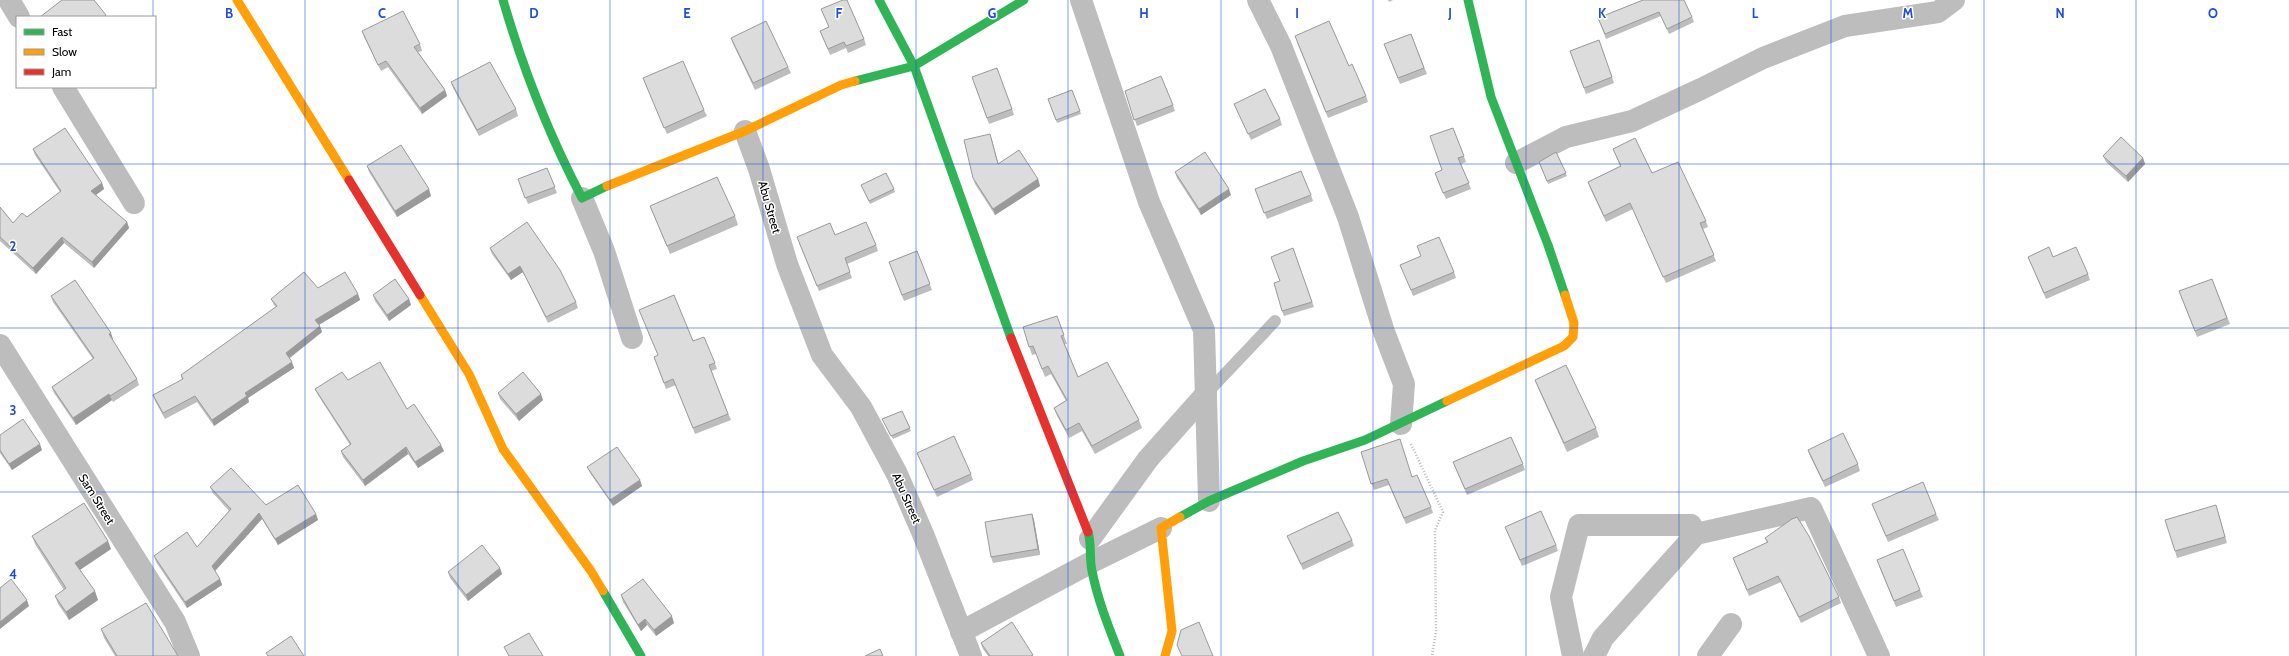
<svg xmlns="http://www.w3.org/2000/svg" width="2289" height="656" font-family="Cabin,sans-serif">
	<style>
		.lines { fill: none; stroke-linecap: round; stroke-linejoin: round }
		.path { stroke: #b8b8b8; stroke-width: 2.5; stroke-dasharray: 1 2; stroke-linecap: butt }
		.lane { stroke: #bdbdbd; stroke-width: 12 }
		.street { stroke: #bdbdbd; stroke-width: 22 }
		.fast { stroke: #30b455; stroke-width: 9 }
		.slow { stroke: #ff9f0a; stroke-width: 9 }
		.jam { stroke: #e5322d; stroke-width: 9 }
		.wall { fill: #bdbdbd }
		.shaded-wall { fill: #9a9a9a }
		.building { fill: #dcdcdc; stroke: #9a9a9a }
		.grid { fill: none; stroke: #1d4ed8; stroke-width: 1; stroke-opacity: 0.55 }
		.labels { text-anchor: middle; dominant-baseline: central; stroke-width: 3; stroke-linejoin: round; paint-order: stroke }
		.street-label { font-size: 12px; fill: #000; stroke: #fff }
		.grid-label { font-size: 13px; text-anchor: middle; font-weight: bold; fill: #1d4ed8; stroke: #fff; stroke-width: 3; stroke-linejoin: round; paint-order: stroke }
	</style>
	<rect width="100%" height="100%" fill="#fff"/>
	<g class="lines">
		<polyline class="path" points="1411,444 1443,512 1435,530 1436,631 1432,656"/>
		<polyline class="lane" points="1206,394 1275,321"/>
		<g class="street">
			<polyline points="9,0 19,17"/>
			<polyline points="1081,0 1149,202 1204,330 1209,501"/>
			<polyline points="1258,0 1281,46 1348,217 1384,332 1404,384 1401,424"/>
			<polyline points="63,87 134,203"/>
			<polyline points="745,131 759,169 787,264 822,355 861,407 897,474 923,534 971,656"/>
			<polyline points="1516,163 1566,137 1632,121 1701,89 1763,58 1845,26 1938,12 1954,0"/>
			<polyline points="582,198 604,251 632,338"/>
			<polyline points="0,345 175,622 189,656"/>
			<polyline points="1090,539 1148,459 1206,394"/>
			<polyline points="961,632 1090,563 1161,528"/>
			<polyline points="1573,656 1561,597 1579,525 1691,525 1696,534"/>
			<polyline points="1594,656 1603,638 1696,534 1811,508 1879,656"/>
			<polyline points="1708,656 1731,624"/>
		</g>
		<g class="fast">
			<path d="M503,0C523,69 549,135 582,198L607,186"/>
			<polyline points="879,0 914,66 1011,338"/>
			<polyline points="1468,0 1491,97 1548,245 1565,295"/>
			<polyline points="855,81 914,66 1024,0"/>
			<polyline points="1180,517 1209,501 1303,461 1365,440 1447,401"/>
			<path d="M1088,532C1092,545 1089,558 1092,571C1098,601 1109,628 1120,656"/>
			<polyline points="603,591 641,656"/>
		</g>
		<g class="slow">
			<polyline points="237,0 349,180"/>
			<polyline points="607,186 745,131 841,85 855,81"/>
			<polyline points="420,295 469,374 503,449 591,571 603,591"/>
			<polyline points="1447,401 1564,346 1573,337 1574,323 1565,295"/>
			<polyline points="1165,656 1172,631 1161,528 1180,517"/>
		</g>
		<g class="jam">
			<polyline points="349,180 420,295"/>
			<polyline points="1011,338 1088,532"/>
		</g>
	</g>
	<g class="wall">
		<polygon points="1388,0 1393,0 1389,2"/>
		<polygon points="1643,0 1692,17 1694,22 1669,34 1661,16 1606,39 1598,18"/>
		<polygon points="362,31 420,44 422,51 418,52 445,90 447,96 422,114 388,67 381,71 364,37"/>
		<polygon points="820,31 864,39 866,45 848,53 846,48 830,55"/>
		<polygon points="1411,34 1427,74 1400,84 1384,44"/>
		<polygon points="731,38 788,67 791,73 755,90 733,44"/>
		<polygon points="1599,40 1614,83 1586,94 1570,51"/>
		<polygon points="1297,42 1349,66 1366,96 1368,102 1328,118"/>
		<polygon points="972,77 1012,109 1014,115 989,124"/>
		<polygon points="643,78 704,110 707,116 667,134"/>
		<polygon points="451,82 516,109 518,116 479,136 453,88"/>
		<polygon points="1072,90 1081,114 1057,123 1048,99"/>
		<polygon points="1125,91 1173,105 1175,111 1137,126"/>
		<polygon points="1234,104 1280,119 1282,125 1251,140"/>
		<polygon points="1453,128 1466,162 1461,164 1471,189 1446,199 1437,179 1442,170"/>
		<polygon points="990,134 998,163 1038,179 1040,186 995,215 975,184 973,178"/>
		<polygon points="33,149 102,183 104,189 96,195 127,222 129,228 94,268 64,243 36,274 0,241 0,207 13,223 27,217 60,192 35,155"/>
		<polygon points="1613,149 1652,173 1706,221 1708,227 1703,229 1716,261 1666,283 1633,209 1606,222 1590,188 1588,182 1620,166"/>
		<polygon points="1556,152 1567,176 1548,184 1539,162"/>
		<polygon points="2103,156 2143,158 2145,164 2128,182 2106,162"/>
		<polygon points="367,166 431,196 397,217 369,172"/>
		<polygon points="547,168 557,193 528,204 518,179"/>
		<polygon points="1175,172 1231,195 1201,215 1177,178"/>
		<polygon points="861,185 894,189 895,192 870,204"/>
		<polygon points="1255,189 1311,195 1313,201 1267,219"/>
		<polygon points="650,206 735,216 738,225 670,254"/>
		<polygon points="835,235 876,245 878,251 847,264 852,278 819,291 799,243"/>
		<polygon points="490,248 576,302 578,308 548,323 523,272 511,280 492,254"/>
		<polygon points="1293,248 1314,307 1284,316 1282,311 1280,281"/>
		<polygon points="917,251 932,290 904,301 889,262"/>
		<polygon points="1421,256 1454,272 1456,278 1413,296 1403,271"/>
		<polygon points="2028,257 2053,257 2088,274 2090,280 2046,299"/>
		<polygon points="2212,279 2230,324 2197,337 2179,291"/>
		<polygon points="318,288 358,294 360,300 319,325 322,332 290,358 294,368 248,398 249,402 214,426 197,402 165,419 155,401 153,395 182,380 181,375 276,307 274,305 271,299"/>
		<polygon points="373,295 409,299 411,305 389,321 375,301"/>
		<polygon points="51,296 113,339 112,340 137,379 139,385 113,402 112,400 76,425 54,393 52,387 93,359 53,302"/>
		<polygon points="1057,316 1067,344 1065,344 1078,377 1139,420 1142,428 1095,454 1082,431 1069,438 1057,416 1054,408 1066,401 1051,374 1045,377 1036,354 1032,355 1023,327"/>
		<polygon points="693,341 715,363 717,369 711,371 731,420 695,434 676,385 666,389 654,357"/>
		<polygon points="348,380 407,409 444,451 418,468 408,454 365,486 343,457 341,451 350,445 318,395 315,389"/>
		<polygon points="1535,380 1596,428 1599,437 1567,452 1538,388"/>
		<polygon points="498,393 543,400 519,421 500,399"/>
		<polygon points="902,411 911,431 893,439 882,419"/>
		<polygon points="0,435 42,450 12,470 0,453"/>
		<polygon points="1808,450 1858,464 1860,471 1825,487 1810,456"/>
		<polygon points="1361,452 1412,477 1431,507 1433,513 1406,524 1389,485 1374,490"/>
		<polygon points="917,453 971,474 973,480 937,497"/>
		<polygon points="1453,462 1523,464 1525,470 1467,495"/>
		<polygon points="587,467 640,480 642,486 613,506 590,473"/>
		<polygon points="210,487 266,505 316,514 318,520 278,545 262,519 215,571 220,579 222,585 187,608 156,562 154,556 197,547 229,511 213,493"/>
		<polygon points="1872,504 1936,514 1939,520 1888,542"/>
		<polygon points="2218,511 2227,543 2177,558 2175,551"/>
		<polygon points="1032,514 1034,520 1040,555 993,563 991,557"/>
		<polygon points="1505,527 1556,545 1558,551 1522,566"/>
		<polygon points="32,536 111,549 80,570 98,600 69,620 58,604 55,596 64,590 35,544"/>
		<polygon points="1287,536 1352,540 1354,546 1303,570 1290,542"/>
		<polygon points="1765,538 1839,597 1841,603 1801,623 1781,582 1749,596 1733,558 1767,543"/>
		<polygon points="1879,566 1920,590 1923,597 1896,607"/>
		<polygon points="500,568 502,574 468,601 450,578 448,572"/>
		<polygon points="621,595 674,623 656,636 647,625 641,631 623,602"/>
		<polygon points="101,629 178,656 115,656 104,638"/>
		<polygon points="981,643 1033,655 1033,656 988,656 983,649"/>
	</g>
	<g class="shaded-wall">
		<polygon points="445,90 447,96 422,114 420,108"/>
		<polygon points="990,134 992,140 1000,170 998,164"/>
		<polygon points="2143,158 2145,164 2128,182 2126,176"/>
		<polygon points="1038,179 1040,186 995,215 993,209"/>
		<polygon points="102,183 104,189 93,197 91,191"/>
		<polygon points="429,189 431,196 397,217 395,211"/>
		<polygon points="1229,189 1231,195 1201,215 1199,209"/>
		<polygon points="127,222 129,228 94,268 92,262"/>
		<polygon points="62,237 64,243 36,274 33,268"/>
		<polygon points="520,266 523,272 511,280 508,274"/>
		<polygon points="358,294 360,300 317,326 315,320"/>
		<polygon points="409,299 411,305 389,321 387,315"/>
		<polygon points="320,326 322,332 288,359 286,353"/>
		<polygon points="111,333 113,339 111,340 109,334"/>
		<polygon points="292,362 294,368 248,398 249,402 214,426 212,420 245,393"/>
		<polygon points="109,394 112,400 76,425 73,418"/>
		<polygon points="541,394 543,400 519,421 516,414"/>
		<polygon points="40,444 42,450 12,470 9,464"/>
		<polygon points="441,445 444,451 418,468 415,462"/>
		<polygon points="406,447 408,454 365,486 363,480"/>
		<polygon points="640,480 642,486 613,506 610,500"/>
		<polygon points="259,513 262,519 214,572 212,566"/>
		<polygon points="316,514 318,520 278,545 275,539"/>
		<polygon points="1032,514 1034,520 1040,555 1038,549"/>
		<polygon points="108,541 111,549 78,571 75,563"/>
		<polygon points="500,568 502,574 468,601 466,595"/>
		<polygon points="220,579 222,585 187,608 185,602"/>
		<polygon points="95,591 98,600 69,620 66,612"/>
		<polygon points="27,600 29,606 0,629 0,622"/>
		<polygon points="672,616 674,623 656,636 654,630"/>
		<polygon points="645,619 647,625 641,631 638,625"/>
	</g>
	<g class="building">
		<polygon points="62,0 94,0 106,15 104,17 40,17"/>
		<polygon points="843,0 847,0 864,39 846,46 844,42 828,49 820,31 829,27 821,9"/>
		<polygon points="1643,0 1684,0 1692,17 1667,29 1659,12 1605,34 1598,18"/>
		<polygon points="403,11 420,44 414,47 445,90 420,108 386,61 378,65 362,31"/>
		<polygon points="766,21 788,67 753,83 731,38"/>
		<polygon points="1329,21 1349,66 1352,64 1366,96 1326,112 1295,36"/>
		<polygon points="1411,34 1424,68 1398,78 1384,44"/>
		<polygon points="1599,40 1612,77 1584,88 1570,51"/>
		<polygon points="683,61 704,110 664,128 643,78"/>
		<polygon points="490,62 516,109 477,130 451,82"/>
		<polygon points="997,68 1012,109 987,118 972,77"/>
		<polygon points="1161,76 1173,105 1134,120 1125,91"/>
		<polygon points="1265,89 1280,119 1248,134 1234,104"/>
		<polygon points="1072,90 1080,111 1056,120 1048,99"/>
		<polygon points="65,128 102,183 91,191 127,222 92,262 62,237 33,268 0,237 0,207 13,223 22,213 27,217 61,191 33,149"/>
		<polygon points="1453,128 1464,156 1458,158 1469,183 1443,193 1435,173 1442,170 1430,136"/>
		<polygon points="990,134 998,164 1019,150 1038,179 993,209 973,178 964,140"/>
		<polygon points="2121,137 2143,158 2126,176 2103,156"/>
		<polygon points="1635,138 1652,173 1678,162 1706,221 1700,223 1714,255 1663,277 1630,203 1604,216 1588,182 1621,166 1613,149"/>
		<polygon points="401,145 429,189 395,211 367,166"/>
		<polygon points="1205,152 1229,189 1199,209 1175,172"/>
		<polygon points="1556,152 1566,173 1547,181 1539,162"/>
		<polygon points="547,168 555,187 525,198 518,179"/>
		<polygon points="1301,171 1311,195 1264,213 1255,189"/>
		<polygon points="886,173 894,189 869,201 861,185"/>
		<polygon points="717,177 735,216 667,246 650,206"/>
		<polygon points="527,222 560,270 576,302 546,317 520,266 508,274 490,248"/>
		<polygon points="866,222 876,245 845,258 850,272 817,286 797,237 830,223 835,235"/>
		<polygon points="1439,237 1454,272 1411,290 1400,265 1421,256 1417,246"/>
		<polygon points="2049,247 2053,257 2076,247 2088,274 2044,293 2028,257"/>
		<polygon points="1293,248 1312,302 1282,311 1274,283 1280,281 1271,257"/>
		<polygon points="917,251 930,284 902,295 889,262"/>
		<polygon points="304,272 318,288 345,272 358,294 315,320 320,326 286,353 292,362 245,393 247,396 212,420 195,396 163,413 153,395 183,379 181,375 277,306 271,299"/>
		<polygon points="395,279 409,299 387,315 373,295"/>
		<polygon points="2212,279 2227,318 2195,331 2179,291"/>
		<polygon points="75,280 111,333 109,334 137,379 110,396 109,394 73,418 52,387 94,358 51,296"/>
		<polygon points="674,295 693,341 704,337 715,363 709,365 728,414 693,428 673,379 664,383 654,357 658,355 639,310"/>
		<polygon points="1057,316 1064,335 1061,336 1078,377 1107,362 1139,420 1092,446 1079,423 1066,430 1054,408 1067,400 1048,366 1042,369 1033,346 1029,347 1023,327"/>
		<polygon points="380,362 407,409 414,404 441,445 415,462 406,447 363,480 341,451 351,444 315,389 342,372 348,380"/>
		<polygon points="1566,365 1596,428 1564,443 1535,380"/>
		<polygon points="523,372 541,394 516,414 498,393"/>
		<polygon points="902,411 910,428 891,436 882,419"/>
		<polygon points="23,419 40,444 9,464 0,450 0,435"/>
		<polygon points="1843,433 1858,464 1823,481 1808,450"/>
		<polygon points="954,436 971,474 934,490 917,453"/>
		<polygon points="1511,437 1523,464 1465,489 1453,462"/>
		<polygon points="1400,439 1412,477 1417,475 1431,507 1404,518 1387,479 1371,484 1361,452"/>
		<polygon points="617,447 640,480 610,500 587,467"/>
		<polygon points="231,468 266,505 298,485 316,514 275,539 259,513 212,566 220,579 185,602 154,556 187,532 197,547 231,509 210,487"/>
		<polygon points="1923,482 1936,514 1886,536 1872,504"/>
		<polygon points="84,503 108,541 75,563 95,591 66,612 55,596 66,588 32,536"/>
		<polygon points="2216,505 2225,537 2175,551 2165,520"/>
		<polygon points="1541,511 1556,545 1520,560 1505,527"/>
		<polygon points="1338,512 1352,540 1301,564 1287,536"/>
		<polygon points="1032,514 1038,549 991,557 985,522"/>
		<polygon points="1797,517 1809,536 1839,597 1799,617 1778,576 1747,590 1733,558 1768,542 1765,538 1792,519"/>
		<polygon points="482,545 500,568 466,595 448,572"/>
		<polygon points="1903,549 1920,590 1894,601 1877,560"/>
		<polygon points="11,579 27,600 0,622 0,588"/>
		<polygon points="643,579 672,616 654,630 645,619 638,625 621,595"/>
		<polygon points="146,603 178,656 117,656 101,629"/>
		<polygon points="1012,622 1033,655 1031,656 990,656 981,643"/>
		<polygon points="1199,622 1213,656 1182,656 1177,645 1181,630"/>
		<polygon points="529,633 543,656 509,656 504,647"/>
		<polygon points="291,636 304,656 268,656 266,653"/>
		<polygon points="880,649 883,656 865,656"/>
	</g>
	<path class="grid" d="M153,0V17M305,0V656M458,0V656M610,0V656M763,0V656M916,0V656M1068,0V656M1221,0V656M1373,0V656M1526,0V656M1679,0V656M1831,0V656M1984,0V656M2136,0V656M153,87V656M0,164H2289M0,328H2289M0,492H2289"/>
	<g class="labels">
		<g class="street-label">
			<text transform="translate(770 207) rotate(74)">Abu Street</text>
			<text transform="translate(907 498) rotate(66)">Abu Street</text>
			<text transform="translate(97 499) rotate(58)">Sam Street</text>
		</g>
	</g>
	<g class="grid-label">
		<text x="229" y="18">B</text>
		<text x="382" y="18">C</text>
		<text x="534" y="18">D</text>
		<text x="687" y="18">E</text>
		<text x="839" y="18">F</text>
		<text x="992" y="18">G</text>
		<text x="1144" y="18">H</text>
		<text x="1297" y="18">I</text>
		<text x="1450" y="18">J</text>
		<text x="1602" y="18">K</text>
		<text x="1755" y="18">L</text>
		<text x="1908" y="18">M</text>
		<text x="2060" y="18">N</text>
		<text x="2213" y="18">O</text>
		<text x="13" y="251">2</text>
		<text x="13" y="415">3</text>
		<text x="13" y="579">4</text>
	</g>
	<rect x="16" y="16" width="140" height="72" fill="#ffffff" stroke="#999999"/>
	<rect x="24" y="29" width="20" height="6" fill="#30b455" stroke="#999999"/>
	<text x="52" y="36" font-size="12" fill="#000000">Fast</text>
	<rect x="24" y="49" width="20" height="6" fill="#ff9f0a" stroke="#999999"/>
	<text x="52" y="56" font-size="12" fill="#000000">Slow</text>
	<rect x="24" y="69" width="20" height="6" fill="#e5322d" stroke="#999999"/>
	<text x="52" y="76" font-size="12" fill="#000000">Jam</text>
</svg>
